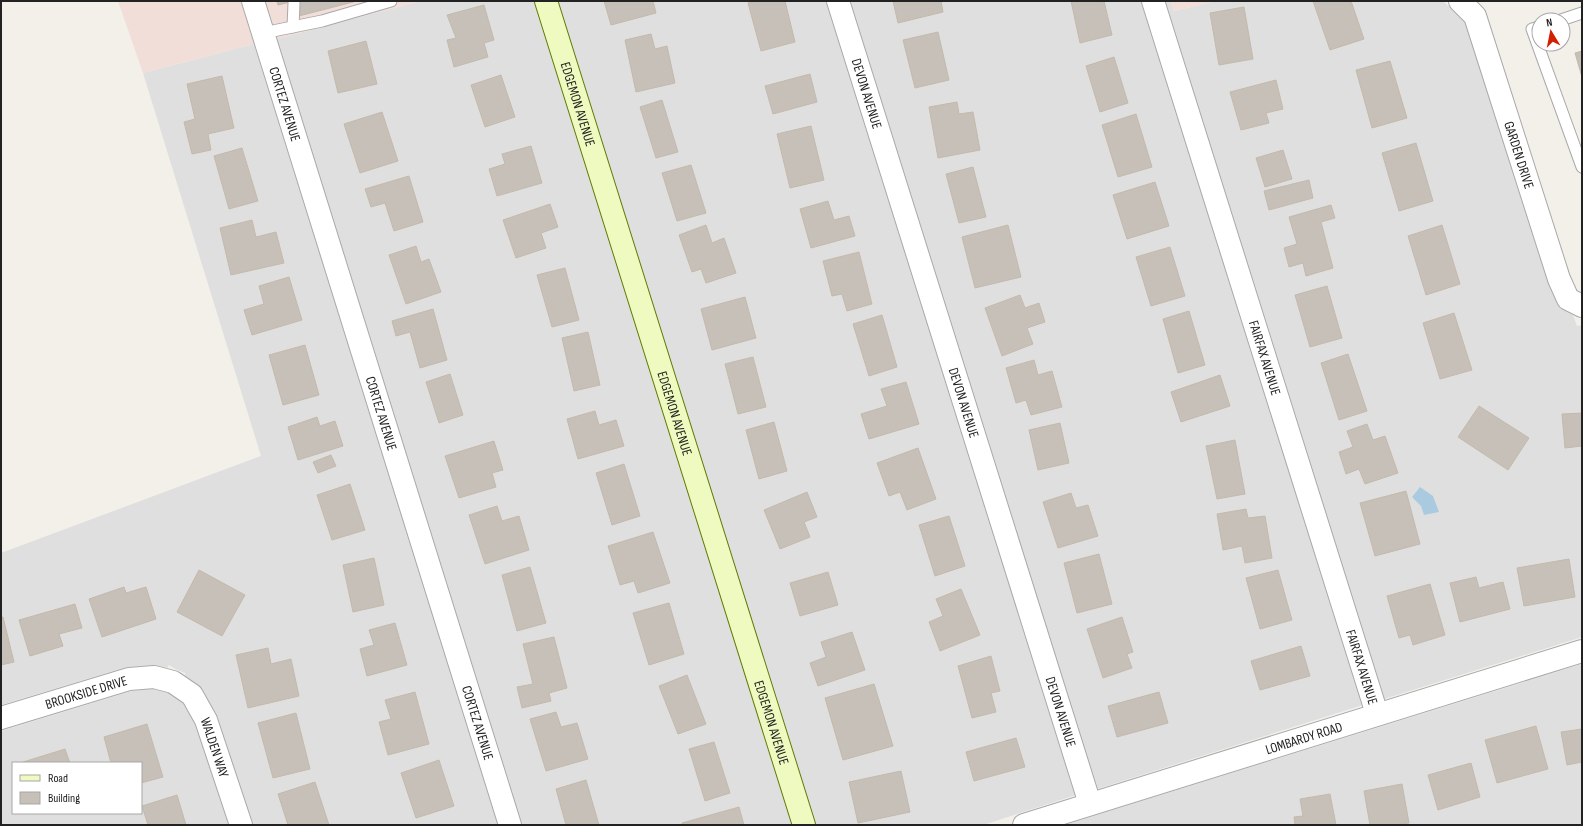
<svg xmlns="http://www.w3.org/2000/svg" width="1583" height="826" font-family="'Sofia Sans Condensed',sans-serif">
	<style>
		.residential { fill: #e0dfdf; fill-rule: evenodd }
		.commercial { fill: #f2ded9 }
		.water { fill: #aacbdf }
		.building { fill: #c7c0b8; stroke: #c4b9ab }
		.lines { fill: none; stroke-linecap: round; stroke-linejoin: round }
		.lane-casing { stroke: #a9a9a9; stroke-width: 13 }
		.street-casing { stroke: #a9a9a9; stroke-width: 24 }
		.secondary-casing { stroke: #5e7c06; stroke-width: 24 }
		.lane { stroke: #fff; stroke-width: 11 }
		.street { stroke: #fff; stroke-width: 22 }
		.secondary { stroke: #eefabf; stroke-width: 22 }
		.labels { text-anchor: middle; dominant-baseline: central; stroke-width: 3; stroke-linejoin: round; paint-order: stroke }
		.street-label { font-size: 14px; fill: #222; stroke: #fff }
	</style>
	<rect width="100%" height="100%" fill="#f2f0e9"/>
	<g class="residential">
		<polygon points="421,1 535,1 792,825 522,825 276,39"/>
		<polygon points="558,1 826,1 1076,795 983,825 815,825"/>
		<polygon points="849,1 1142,1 1363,705 1097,789"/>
		<polygon points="1165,1 1171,1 1174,11 1216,1 1443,1 1466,23 1549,282 1559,305 1564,310 1573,315 1577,326 1582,325 1582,637 1384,699"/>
		<polygon points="254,44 499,825 252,825 216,716 198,685 185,676 185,673 177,670 169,665 167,668 152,665 126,667 1,705 1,553 261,456 143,73"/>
		<polygon points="1582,664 1582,825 1065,825 1093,816"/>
		<path d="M153,689L169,693L184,704L196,725L229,825H1V731L132,691ZM13,763H141V813H13Z"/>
	</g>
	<g class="commercial">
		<polygon points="118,1 241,1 254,44 143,73"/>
		<polygon points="264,1 421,1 276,39"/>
		<polygon points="1171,1 1216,1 1174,11"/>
	</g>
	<polygon class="water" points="1420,487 1433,496 1439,512 1424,515 1421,506 1412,497"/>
	<g class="building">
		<polygon points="277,1 357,1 299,16 295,1 278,5"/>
		<polygon points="604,1 653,1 656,13 611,25"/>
		<polygon points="756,1 785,1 795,42 761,51 748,3"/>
		<polygon points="893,1 941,1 943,12 898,23"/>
		<polygon points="1071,1 1104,1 1112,35 1080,43"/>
		<polygon points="1313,1 1351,1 1364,39 1330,50"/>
		<polygon points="484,5 494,40 484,43 488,57 454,67 447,40 456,38 447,15"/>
		<polygon points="1244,7 1253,59 1219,65 1210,13"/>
		<polygon points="938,32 949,80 915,88 903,40"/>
		<polygon points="651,34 655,49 667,46 675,83 636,92 625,40"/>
		<polygon points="366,41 377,84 338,93 328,51"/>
		<polygon points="1582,51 1582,77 1575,53"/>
		<polygon points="1114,57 1128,103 1100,112 1086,66"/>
		<polygon points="1390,61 1407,118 1372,128 1356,70"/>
		<polygon points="810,74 817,102 773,114 765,86"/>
		<polygon points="501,75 515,117 485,127 471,85"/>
		<polygon points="222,76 234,128 208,134 211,150 192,154 184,122 195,119 187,84"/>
		<polygon points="1276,80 1283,109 1266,113 1269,123 1241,130 1230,92"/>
		<polygon points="662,100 678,152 656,158 640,107"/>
		<polygon points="957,102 959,114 973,112 980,150 938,158 929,107"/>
		<polygon points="382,112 398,161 360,173 344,124"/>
		<polygon points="1136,114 1152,167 1118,177 1102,125"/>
		<polygon points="811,126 824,180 790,188 777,134"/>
		<polygon points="1416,143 1433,201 1399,211 1382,153"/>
		<polygon points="531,146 542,183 497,196 489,169 505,164 502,154"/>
		<polygon points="242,148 258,201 229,209 214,156"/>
		<polygon points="1283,150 1292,179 1265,187 1256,158"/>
		<polygon points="691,165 706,213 677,221 662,173"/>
		<polygon points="973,167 986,217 959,223 946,174"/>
		<polygon points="409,176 423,222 394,231 385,203 371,207 365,189"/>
		<polygon points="1309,180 1313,198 1269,210 1264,191"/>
		<polygon points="1155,182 1169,226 1127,239 1113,195"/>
		<polygon points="828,201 834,220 849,216 855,236 811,248 800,209"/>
		<polygon points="550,204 558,227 541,233 546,248 516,258 503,220"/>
		<polygon points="1331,205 1335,218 1321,222 1333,268 1306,276 1303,263 1289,267 1284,248 1297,244 1289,217"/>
		<polygon points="252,220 256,237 276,232 284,263 231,275 220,228"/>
		<polygon points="706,225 712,243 724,238 736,273 706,283 701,269 692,272 679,235"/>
		<polygon points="1008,225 1021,277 975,288 962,237"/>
		<polygon points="1442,225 1460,284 1426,295 1408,236"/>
		<polygon points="416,246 421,262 429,259 441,292 406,304 389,255"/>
		<polygon points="1170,247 1185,296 1151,306 1136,257"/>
		<polygon points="859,252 872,304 847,311 842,294 832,296 823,261"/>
		<polygon points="565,268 579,320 552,327 537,275"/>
		<polygon points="289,277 302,320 252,335 244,310 264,304 259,286"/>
		<polygon points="1327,286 1342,338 1310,347 1295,295"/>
		<polygon points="1020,295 1025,308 1039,303 1045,322 1027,328 1033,344 1002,356 985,308"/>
		<polygon points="745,297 756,338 712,350 701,309"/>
		<polygon points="433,309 447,360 420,368 410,332 396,336 392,321"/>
		<polygon points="1189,311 1205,365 1178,373 1163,319"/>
		<polygon points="1454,313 1472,370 1440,379 1423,323"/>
		<polygon points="882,315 897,367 869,376 853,324"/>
		<polygon points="588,332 600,385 574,391 562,338"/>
		<polygon points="305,345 319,395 283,405 269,355"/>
		<polygon points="1348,354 1367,411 1339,420 1321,363"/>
		<polygon points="753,357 766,407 738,414 725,364"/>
		<polygon points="1034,360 1038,375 1052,371 1062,407 1031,415 1026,400 1016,403 1006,368"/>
		<polygon points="450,374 463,415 439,423 426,382"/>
		<polygon points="1220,375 1230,406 1181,422 1171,392"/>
		<polygon points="906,382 919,424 869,439 861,414 887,406 881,389"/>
		<polygon points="1479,406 1529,438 1508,470 1458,437"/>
		<polygon points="595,411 599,425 616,420 624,446 578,459 567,419"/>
		<polygon points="1582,413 1582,446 1565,448 1562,414"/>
		<polygon points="317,417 320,426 335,421 343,446 298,460 288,427"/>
		<polygon points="774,422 787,471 759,479 746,430"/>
		<polygon points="1060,423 1069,463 1038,470 1029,430"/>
		<polygon points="1367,424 1373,440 1385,436 1398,473 1365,484 1359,469 1346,474 1339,452 1353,447 1347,431"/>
		<polygon points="1235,440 1245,494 1217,499 1206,446"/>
		<polygon points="494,441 503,470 492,473 496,487 459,498 445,456"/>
		<polygon points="918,448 936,499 907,510 900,492 889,496 877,463"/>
		<polygon points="331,455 336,466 318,473 313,462"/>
		<polygon points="624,464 640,516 612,525 596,473"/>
		<polygon points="350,484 365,530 332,540 317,495"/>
		<polygon points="1406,491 1420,544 1375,556 1360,503"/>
		<polygon points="807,492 817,517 804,522 810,537 780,549 764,510"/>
		<polygon points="1071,493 1076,508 1088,505 1098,536 1058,548 1043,502"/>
		<polygon points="497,506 502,521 519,516 529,550 485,564 469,515"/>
		<polygon points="1246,509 1248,518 1265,516 1272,558 1245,563 1242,546 1223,550 1217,514"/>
		<polygon points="949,516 965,566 935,576 919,525"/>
		<polygon points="653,532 670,583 638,593 634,581 620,585 608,546"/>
		<polygon points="1099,554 1112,604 1077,613 1064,563"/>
		<polygon points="374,558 384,605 353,612 343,565"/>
		<polygon points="1569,559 1575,597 1524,606 1517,568"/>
		<polygon points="530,567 546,623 517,631 502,575"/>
		<polygon points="199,570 245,595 222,636 177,612"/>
		<polygon points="1278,570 1292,620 1260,629 1246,578"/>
		<polygon points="828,572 838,605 800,616 790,583"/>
		<polygon points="1476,577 1479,588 1503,582 1510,609 1460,622 1450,583"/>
		<polygon points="1430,584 1445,635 1413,645 1410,635 1399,638 1387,596"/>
		<polygon points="124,587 126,593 146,587 156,619 102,637 89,599"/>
		<polygon points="961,589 980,635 940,651 929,622 943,616 936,599"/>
		<polygon points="669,603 684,654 649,665 633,613"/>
		<polygon points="75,604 82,628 59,634 63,646 30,656 19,620"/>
		<polygon points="1,617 3,617 14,662 1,665"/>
		<polygon points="1122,617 1133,652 1127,654 1132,668 1103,678 1087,629"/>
		<polygon points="395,623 407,665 367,676 360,649 374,645 369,630"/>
		<polygon points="852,632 865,670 818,686 810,663 826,657 821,642"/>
		<polygon points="554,637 567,688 549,693 551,701 522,708 517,687 533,684 523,644"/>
		<polygon points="1301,646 1310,676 1260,690 1251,661"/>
		<polygon points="268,648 271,664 291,659 299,696 248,708 236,655"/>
		<polygon points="991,656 1000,691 991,693 996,712 972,718 958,666"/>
		<polygon points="687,675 706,724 678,734 659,686"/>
		<polygon points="874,684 893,746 843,760 825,698"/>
		<polygon points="415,692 429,744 388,755 379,722 391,719 385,700"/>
		<polygon points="1159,692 1168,723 1117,737 1108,706"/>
		<polygon points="556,712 561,727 577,723 588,759 546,771 530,719"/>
		<polygon points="296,713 310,769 273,778 258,723"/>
		<polygon points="147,724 163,777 141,783 141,763 111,763 104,737"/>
		<polygon points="1536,726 1548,769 1497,783 1485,740"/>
		<polygon points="1582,729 1582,762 1567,765 1561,732"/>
		<polygon points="1016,738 1025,767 974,781 966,752"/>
		<polygon points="714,742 730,793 705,801 689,749"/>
		<polygon points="65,749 70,763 20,763"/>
		<polygon points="439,760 454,806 416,818 401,773"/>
		<polygon points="1471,763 1480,797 1438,810 1428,775"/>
		<polygon points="901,771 910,812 858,823 849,782"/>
		<polygon points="586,780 599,825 566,825 556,789"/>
		<polygon points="315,782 329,825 288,825 278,794"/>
		<polygon points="1402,784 1409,823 1395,825 1370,825 1364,791"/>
		<polygon points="1330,794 1336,825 1295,825 1294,817 1303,816 1300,799"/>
		<polygon points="177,795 186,825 148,825 142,806"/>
		<polygon points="739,807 744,825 682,825 682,823"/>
	</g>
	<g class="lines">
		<g class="lane-casing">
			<g id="lane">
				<polyline points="1561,20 1582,13"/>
				<polyline points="293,27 294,3"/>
				<polyline points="1539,27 1532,29 1582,167"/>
				<polyline points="263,33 322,21 391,1"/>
			</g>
		</g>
		<g class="street-casing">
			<g id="street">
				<path id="s1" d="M253,1L510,825"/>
				<path id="s2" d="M838,1L1090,804"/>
				<path id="s3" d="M1153,1L1377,714"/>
				<path id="s4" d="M1460,1L1475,16L1559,279L1568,299L1582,306"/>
				<path id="s5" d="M1,718L129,679L154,677L173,682L192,695L206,720L241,825"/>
				<path id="s6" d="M1024,825L1582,651"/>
			</g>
		</g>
		<g class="secondary-casing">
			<g id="secondary">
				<path id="s7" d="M546,1L804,825"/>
			</g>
		</g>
		<use href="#lane" class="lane"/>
		<use href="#street" class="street"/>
		<use href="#secondary" class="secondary"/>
	</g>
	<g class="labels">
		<g class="street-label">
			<text stroke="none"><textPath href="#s2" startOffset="97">DEVON AVENUE</textPath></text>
			<text stroke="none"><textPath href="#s1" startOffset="108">CORTEZ AVENUE</textPath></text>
			<text stroke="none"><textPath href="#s7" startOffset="108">EDGEMON AVENUE</textPath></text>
			<text stroke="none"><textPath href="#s4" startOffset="167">GARDEN DRIVE</textPath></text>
			<text stroke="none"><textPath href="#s3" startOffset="374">FAIRFAX AVENUE</textPath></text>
			<text stroke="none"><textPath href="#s2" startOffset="421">DEVON AVENUE</textPath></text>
			<text stroke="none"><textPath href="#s1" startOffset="432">CORTEZ AVENUE</textPath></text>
			<text stroke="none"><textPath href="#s7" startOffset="432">EDGEMON AVENUE</textPath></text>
			<text stroke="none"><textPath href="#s3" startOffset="698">FAIRFAX AVENUE</textPath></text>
			<text stroke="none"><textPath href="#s5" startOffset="89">BROOKSIDE DRIVE</textPath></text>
			<text stroke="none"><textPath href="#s2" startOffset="745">DEVON AVENUE</textPath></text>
			<text stroke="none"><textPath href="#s1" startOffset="756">CORTEZ AVENUE</textPath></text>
			<text stroke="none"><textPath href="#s7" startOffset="756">EDGEMON AVENUE</textPath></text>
			<text stroke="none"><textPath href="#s6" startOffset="293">LOMBARDY ROAD</textPath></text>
			<text stroke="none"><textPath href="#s5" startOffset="259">WALDEN WAY</textPath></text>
		</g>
	</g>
	<rect width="1583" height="826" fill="none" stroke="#222222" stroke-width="4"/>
	<rect x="12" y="762" width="130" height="52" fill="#ffffff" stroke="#a7a7a7"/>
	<rect x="20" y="775" width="20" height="6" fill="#eefabf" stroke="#a7a7a7"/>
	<text x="48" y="782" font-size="12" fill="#222222">Road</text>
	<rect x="20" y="792" width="20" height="12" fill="#c7c0b8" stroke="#a7a7a7"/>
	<text x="48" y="802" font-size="12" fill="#222222">Building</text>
	<g transform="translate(1551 32) rotate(350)"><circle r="19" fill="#ffffff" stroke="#a7a7a7"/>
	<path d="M0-3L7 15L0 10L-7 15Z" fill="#d22001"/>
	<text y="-6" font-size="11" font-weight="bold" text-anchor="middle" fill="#222222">N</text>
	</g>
</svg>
